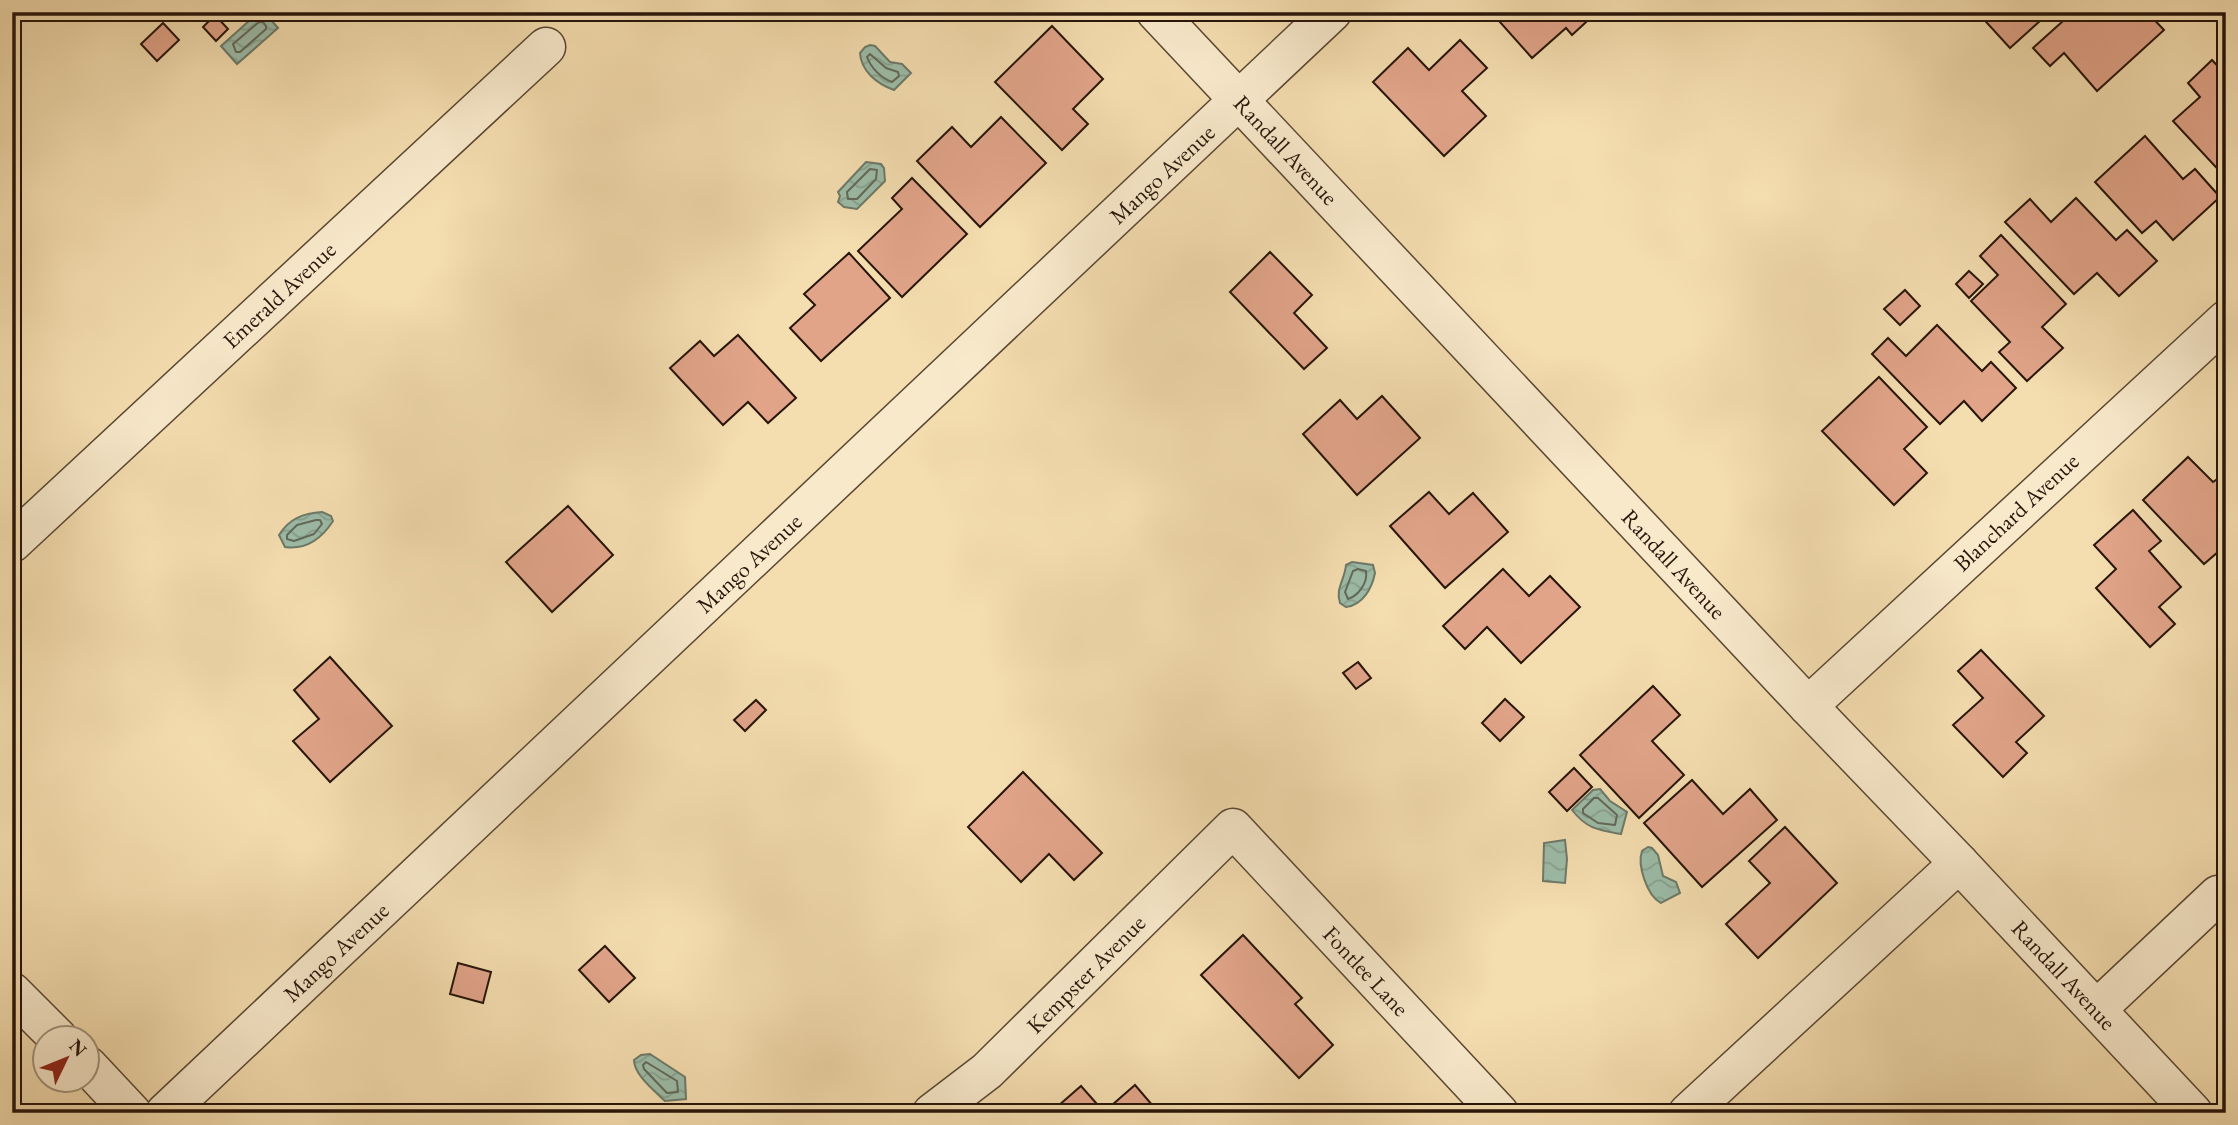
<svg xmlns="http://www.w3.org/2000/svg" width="2238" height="1125" font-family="'EB Garamond',serif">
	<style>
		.water { fill: url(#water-waves); stroke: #6d7969; stroke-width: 2 }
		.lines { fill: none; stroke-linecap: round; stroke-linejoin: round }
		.shore { stroke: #626859; stroke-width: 2 }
		.building { fill: #e1a489; stroke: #27150a; stroke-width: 2 }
		.minor-casing { stroke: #5a4733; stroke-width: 41 }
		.minor { stroke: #f8e9cb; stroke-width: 38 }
		.labels { text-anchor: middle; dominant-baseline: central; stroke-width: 5; stroke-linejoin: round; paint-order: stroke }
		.street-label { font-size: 23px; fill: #27150a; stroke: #f8e9cb }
	</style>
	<defs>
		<pattern id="water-waves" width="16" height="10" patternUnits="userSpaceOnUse" patternTransform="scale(1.75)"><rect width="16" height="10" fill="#9cbca8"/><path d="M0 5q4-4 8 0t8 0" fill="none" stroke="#86a18f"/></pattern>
	</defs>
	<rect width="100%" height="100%" fill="#f4ddaf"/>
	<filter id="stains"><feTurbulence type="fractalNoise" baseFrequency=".00286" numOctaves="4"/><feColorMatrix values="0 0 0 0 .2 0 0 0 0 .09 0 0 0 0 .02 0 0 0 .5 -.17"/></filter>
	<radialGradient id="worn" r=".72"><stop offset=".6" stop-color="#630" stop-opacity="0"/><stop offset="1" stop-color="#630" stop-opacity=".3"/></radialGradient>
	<g class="water">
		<polygon points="259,12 264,12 278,28 237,64 221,46"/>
		<path d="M870,45L875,46L890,62L902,64L911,73L894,90C877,84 861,71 860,53L865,47Z"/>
		<polygon points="866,162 881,164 884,168 885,181 857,209 844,207 838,202 840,196 838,192"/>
		<path d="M322,512L331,516L333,521C322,538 306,550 285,547L279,535C289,519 303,513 322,512Z"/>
		<path d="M1352,562L1373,565L1375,573C1372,588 1363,605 1346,607L1340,603C1335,589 1345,579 1346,565Z"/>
		<path d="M1600,789L1610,801L1627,812L1621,834C1598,830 1587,829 1572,810L1593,790Z"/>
		<polygon points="1565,840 1567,859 1565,883 1543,881 1544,843"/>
		<path d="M1648,847L1652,848L1658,855L1663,876L1676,882L1680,893L1661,903C1647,896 1637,865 1642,851Z"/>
		<path d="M650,1054L685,1077L686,1099L665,1101C655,1091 634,1075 634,1060L641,1055Z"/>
	</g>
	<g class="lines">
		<g class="shore">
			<polygon points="263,22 266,26 266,29 240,52 236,52 233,44 259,22"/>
			<path d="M870,54L886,68L898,72L899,76L892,82C881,78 871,68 867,57Z"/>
			<polygon points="870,169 877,170 876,179 857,199 848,199 847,192"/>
			<polygon points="316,520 320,520 322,524 314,534 294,541 287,539 287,535 297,525"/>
			<path d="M1358,569L1366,571C1368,583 1358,596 1348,599L1345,592L1353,571Z"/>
			<polygon points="1594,798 1598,798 1617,815 1615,825 1598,823 1583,813 1583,809"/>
			<polygon points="646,1062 677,1081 678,1092 667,1093 644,1069 643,1065"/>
		</g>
	</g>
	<g class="building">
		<polygon points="1491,12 1597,12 1572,35 1566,28 1532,58"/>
		<polygon points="1977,12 2050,12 2010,48"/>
		<polygon points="2073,12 2147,12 2164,30 2097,91 2064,53 2050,66 2033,48"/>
		<polygon points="215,15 228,29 216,41 203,27"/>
		<polygon points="163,23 179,40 157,61 141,44"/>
		<polygon points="1052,26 1103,79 1073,109 1088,124 1062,150 995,82"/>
		<polygon points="1460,40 1487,68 1462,91 1486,116 1444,156 1373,82 1408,48 1429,70"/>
		<polygon points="2212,60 2226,75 2226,178 2173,121 2200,97 2188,83"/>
		<polygon points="1001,117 1046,163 980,227 917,161 952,127 971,147"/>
		<polygon points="2145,136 2183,179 2195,169 2220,197 2173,240 2156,221 2142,233 2095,182"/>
		<polygon points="912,178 967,234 902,297 858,251 902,209 892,198"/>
		<polygon points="2076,198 2116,240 2127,230 2157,261 2119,296 2097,273 2074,294 2005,222 2030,199 2051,222"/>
		<polygon points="2001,235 2066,304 2042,327 2063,348 2027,381 1999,352 2010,342 1971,301 1998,275 1980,256"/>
		<polygon points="1270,252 1312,295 1294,313 1327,348 1304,369 1230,292"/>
		<polygon points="849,253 890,298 821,361 790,328 815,305 804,294"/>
		<polygon points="1969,271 1983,284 1969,298 1956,284"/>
		<polygon points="1905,290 1920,306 1900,325 1884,309"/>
		<polygon points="1937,325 1982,371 1991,362 2016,388 1982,421 1964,401 1940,424 1872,354 1888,338 1906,356"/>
		<polygon points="738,335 796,398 768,423 748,402 723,425 670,368 700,341 714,356"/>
		<polygon points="1879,377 1927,427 1904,449 1927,473 1894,505 1822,431"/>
		<polygon points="1382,396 1420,438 1357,495 1303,434 1340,400 1357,419"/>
		<polygon points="2188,457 2213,482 2226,473 2226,545 2204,564 2143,500"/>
		<polygon points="1429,492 1449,514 1473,493 1508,532 1445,588 1390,526"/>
		<polygon points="568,506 613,555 552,612 506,562"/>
		<polygon points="2133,510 2161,541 2149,551 2181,587 2159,607 2175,624 2150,647 2096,588 2116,569 2094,545"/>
		<polygon points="1503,569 1529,596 1550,576 1580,607 1521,663 1487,627 1465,649 1443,626"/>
		<polygon points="1981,650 2044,716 2016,742 2027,753 2003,777 1953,725 1983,698 1958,671"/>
		<polygon points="330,657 392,726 330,782 293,741 319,719 294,690"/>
		<polygon points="1358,662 1371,678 1356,689 1343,673"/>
		<polygon points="1653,686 1680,715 1652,741 1684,775 1639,818 1580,755"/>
		<polygon points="1505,699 1524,717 1500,741 1482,723"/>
		<polygon points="756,700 766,710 745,731 734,720"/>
		<polygon points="1574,768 1592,787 1567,811 1549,792"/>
		<polygon points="1023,772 1102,853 1074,880 1049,854 1021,882 968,827"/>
		<polygon points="1692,780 1723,814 1750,789 1777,820 1702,887 1644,823"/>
		<polygon points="1785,827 1837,883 1758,958 1726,924 1770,883 1749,861"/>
		<polygon points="1243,935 1302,998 1295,1004 1333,1045 1299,1078 1201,975"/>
		<polygon points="605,946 635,978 609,1002 579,970"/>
		<polygon points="458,963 491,972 483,1003 450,994"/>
		<polygon points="1135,1085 1159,1113 1050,1113 1081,1086 1104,1112"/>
	</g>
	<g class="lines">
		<g class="minor-casing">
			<g id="minor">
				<polyline points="1156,12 1808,706 1959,863 2193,1113"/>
				<polyline points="12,543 546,47"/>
				<polyline points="1808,706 2226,320"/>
				<polyline points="12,992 58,1038"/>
				<polyline points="2097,1009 2218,895"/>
				<polyline points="88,1066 132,1113"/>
				<polyline points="165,1113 1332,12"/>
				<polyline points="932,1113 987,1071 1233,828 1499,1113"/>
				<polyline points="1688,1113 1959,863"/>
			</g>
		</g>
		<use href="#minor" class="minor"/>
	</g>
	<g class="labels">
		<g class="street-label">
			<text transform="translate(1286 150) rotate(47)">Randall Avenue</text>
			<text transform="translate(1162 174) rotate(-43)">Mango Avenue</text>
			<text transform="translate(279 295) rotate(-43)">Emerald Avenue</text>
			<text transform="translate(2016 512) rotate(-43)">Blanchard Avenue</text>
			<text transform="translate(749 563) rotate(-43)">Mango Avenue</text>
			<text transform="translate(1674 564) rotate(47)">Randall Avenue</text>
			<text transform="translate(336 952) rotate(-43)">Mango Avenue</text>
			<text transform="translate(1366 971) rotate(47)">Fontlee Lane</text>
			<text transform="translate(1086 974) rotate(-45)">Kempster Avenue</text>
			<text transform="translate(2064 975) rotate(47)">Randall Avenue</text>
		</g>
	</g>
	<rect width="2238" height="1125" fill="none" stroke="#f4ddaf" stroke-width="42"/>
	<rect x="14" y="14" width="2210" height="1097" fill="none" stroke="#27150a" stroke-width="3.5"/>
	<rect x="21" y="21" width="2196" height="1083" fill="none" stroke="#27150a" stroke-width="2"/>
	<g transform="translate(66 1059) rotate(47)"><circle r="33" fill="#f8e9cb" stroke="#a4947e" stroke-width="2"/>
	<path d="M0-5L12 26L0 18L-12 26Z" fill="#8f2418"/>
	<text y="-10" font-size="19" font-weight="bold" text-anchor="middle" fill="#27150a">N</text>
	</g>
	<rect width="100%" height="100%" filter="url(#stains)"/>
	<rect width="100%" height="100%" fill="url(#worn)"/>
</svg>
